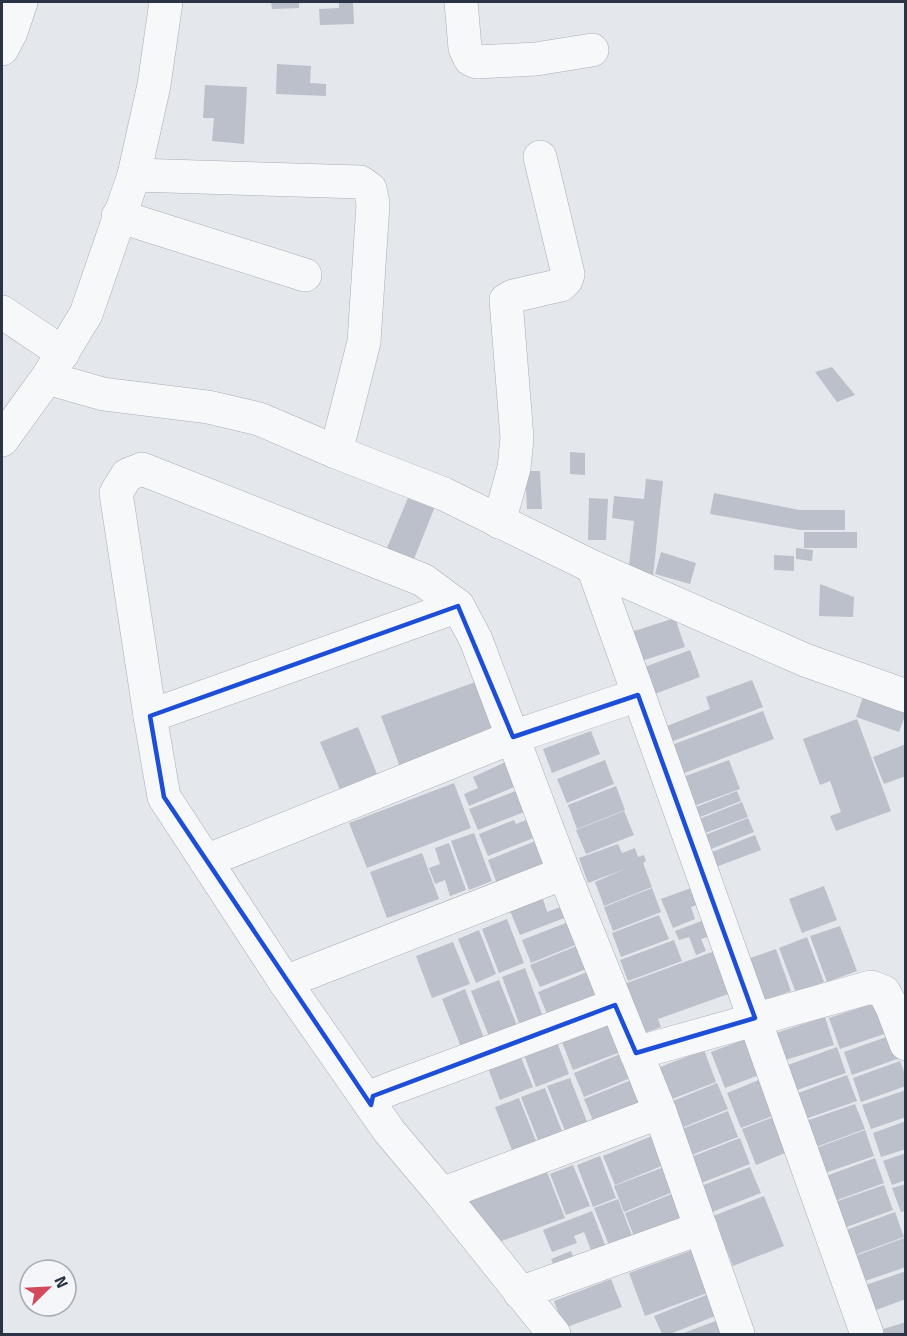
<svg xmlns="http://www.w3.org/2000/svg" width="907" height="1336" font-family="Signika,sans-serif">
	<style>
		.building { fill: #bbc0ca }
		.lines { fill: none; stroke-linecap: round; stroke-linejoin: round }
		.minor-casing { stroke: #a9aeb7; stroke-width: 34 }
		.minor { stroke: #f7f8fa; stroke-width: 33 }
		.marked { fill: none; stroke: #1d4ed8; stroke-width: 4.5; stroke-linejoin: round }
	</style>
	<rect width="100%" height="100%" fill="#e4e7ec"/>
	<g class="building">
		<polygon points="271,2 299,2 299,8 272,9"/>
		<polygon points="339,2 353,2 354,24 320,25 319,9 339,8"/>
		<polygon points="277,64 311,66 310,83 326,84 326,96 276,94"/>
		<polygon points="205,85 247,87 244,144 212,141 214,118 203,118"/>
		<polygon points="832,367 855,395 837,402 815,372"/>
		<polygon points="570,452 585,453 585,475 570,474"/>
		<polygon points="525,471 540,471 542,509 527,509"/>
		<polygon points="646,479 663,481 653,577 628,574 634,521 612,518 614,496 644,499"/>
		<polygon points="410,493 436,504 414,559 387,548"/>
		<polygon points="714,493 799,510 845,510 845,530 800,530 710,514"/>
		<polygon points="589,498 608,499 606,540 588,540"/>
		<rect x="804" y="532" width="53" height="16"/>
		<polygon points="796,548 813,550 812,561 796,559"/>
		<polygon points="661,552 696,563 690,584 655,574"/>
		<polygon points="774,555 794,556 794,571 774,570"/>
		<polygon points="820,584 854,597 853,617 819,616"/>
		<polygon points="675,618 685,647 638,662 628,633"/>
		<polygon points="690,650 700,677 652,695 642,668"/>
		<polygon points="481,680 500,730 400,767 381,716"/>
		<polygon points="752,680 763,707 668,743 662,728 710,709 706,697"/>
		<polygon points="865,691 906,705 906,713 899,732 856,717"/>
		<polygon points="763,711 774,739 679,775 669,746"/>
		<polygon points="857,719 891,811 836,831 830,816 841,812 830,781 820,785 803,739"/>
		<polygon points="358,727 377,774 340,790 320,742"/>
		<polygon points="591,731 600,754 552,773 543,749"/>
		<polygon points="906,744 906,776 884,784 873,757"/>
		<polygon points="510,760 521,784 469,806 464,794 478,788 473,777"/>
		<polygon points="605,760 614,784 567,803 557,779"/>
		<polygon points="729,760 740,789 691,807 680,778"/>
		<polygon points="454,783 471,828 367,868 349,823"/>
		<polygon points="616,786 625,810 577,829 568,805"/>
		<polygon points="521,789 529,810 478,830 469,809"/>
		<polygon points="737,791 741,801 695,819 691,809"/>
		<polygon points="742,802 748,817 700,835 694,821"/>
		<polygon points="624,811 634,835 586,854 576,830"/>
		<polygon points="748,818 754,832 706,851 700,837"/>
		<polygon points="529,819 536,837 488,856 479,834 514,820 516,824"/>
		<polygon points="474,833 492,881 469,890 451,841"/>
		<polygon points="755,835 761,850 713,868 707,854"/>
		<polygon points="538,840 547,863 497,884 488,860"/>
		<polygon points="449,843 466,890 450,896 445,880 435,884 429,868 440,864 435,848"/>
		<polygon points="618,844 622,853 635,848 638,857 644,855 646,861 643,863 652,887 604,906 595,882 625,869 588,883 579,858"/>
		<polygon points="422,853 439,899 387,918 370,872"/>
		<polygon points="824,886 837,920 802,933 789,899"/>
		<polygon points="652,888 661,912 613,931 604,907"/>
		<polygon points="691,888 697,905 691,907 695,919 673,928 661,899"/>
		<polygon points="543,899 547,912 563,906 567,917 520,935 510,911"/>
		<polygon points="659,915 669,939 621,957 612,933"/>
		<polygon points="507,919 524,963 499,973 482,929"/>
		<polygon points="704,920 710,936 701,939 706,951 696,955 689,937 679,940 675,931"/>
		<polygon points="571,921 580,943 531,963 522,940"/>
		<polygon points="840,926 857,971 827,982 810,936"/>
		<polygon points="479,930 496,974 476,983 458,939"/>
		<polygon points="807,937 824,982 796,993 779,948"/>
		<polygon points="674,940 682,961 628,981 620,960"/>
		<polygon points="453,942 470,984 432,998 416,956"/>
		<polygon points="579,945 589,968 540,987 530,965"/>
		<polygon points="776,949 791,991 759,1002 745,960"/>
		<polygon points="715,951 731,993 658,1019 661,1027 642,1034 624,984"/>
		<polygon points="525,968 543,1017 520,1026 502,977"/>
		<polygon points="587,972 596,994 547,1014 538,992"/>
		<polygon points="499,980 518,1028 490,1039 471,991"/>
		<polygon points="465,989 484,1038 461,1047 442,999"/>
		<polygon points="880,1001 890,1032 840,1049 829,1018"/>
		<polygon points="825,1017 834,1045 782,1061 773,1034"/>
		<polygon points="611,1022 623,1051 573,1070 562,1042"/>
		<polygon points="892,1035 900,1058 852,1075 844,1052"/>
		<polygon points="746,1039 759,1075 725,1088 711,1052"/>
		<polygon points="557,1042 569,1074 536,1087 524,1055"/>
		<polygon points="837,1047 846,1073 797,1090 788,1065"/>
		<polygon points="704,1050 716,1082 667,1101 655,1069"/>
		<polygon points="623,1053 633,1077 584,1097 574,1073"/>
		<polygon points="520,1055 533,1087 500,1100 488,1068"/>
		<polygon points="900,1061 906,1077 906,1086 861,1102 853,1078"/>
		<polygon points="847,1075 857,1101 808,1118 798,1093"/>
		<polygon points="570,1078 589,1127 567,1136 547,1086"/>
		<polygon points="634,1079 645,1108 596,1128 584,1099"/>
		<polygon points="761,1079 775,1115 741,1128 727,1093"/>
		<polygon points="717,1083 728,1109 679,1129 668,1103"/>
		<polygon points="545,1088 564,1136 540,1145 521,1097"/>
		<polygon points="906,1090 906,1117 871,1129 862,1105"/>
		<polygon points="519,1098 538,1146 514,1155 495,1107"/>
		<polygon points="855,1104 865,1129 816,1147 806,1121"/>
		<polygon points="728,1111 738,1137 689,1156 679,1130"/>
		<polygon points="776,1116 790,1151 756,1165 742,1129"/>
		<polygon points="906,1121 906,1149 881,1157 873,1133"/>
		<polygon points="865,1130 874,1156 825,1173 816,1148"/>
		<polygon points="652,1136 664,1165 615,1185 603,1156"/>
		<polygon points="740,1138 750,1164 701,1183 691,1157"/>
		<polygon points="906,1153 906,1180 892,1185 883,1161"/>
		<polygon points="600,1156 616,1198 593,1207 577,1165"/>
		<polygon points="875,1158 884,1183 835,1201 826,1176"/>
		<polygon points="573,1165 590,1206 566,1215 550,1174"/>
		<polygon points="664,1167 673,1192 624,1212 614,1186"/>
		<polygon points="750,1167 761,1193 712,1212 701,1186"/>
		<polygon points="547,1172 565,1218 496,1243 463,1203"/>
		<polygon points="906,1184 906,1211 901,1212 892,1188"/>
		<polygon points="884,1185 893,1210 844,1228 835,1202"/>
		<polygon points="674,1193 685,1222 636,1242 625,1213"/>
		<polygon points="764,1196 784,1246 733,1266 713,1216"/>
		<polygon points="618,1199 634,1241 611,1250 594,1208"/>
		<polygon points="592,1211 607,1250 593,1255 584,1232 574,1236 577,1243 552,1252 543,1230"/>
		<polygon points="895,1212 904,1237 855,1255 846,1230"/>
		<polygon points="904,1238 906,1267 865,1281 855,1256"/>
		<polygon points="695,1249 710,1292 645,1316 629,1273"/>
		<polygon points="571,1251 576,1264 557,1272 551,1259"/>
		<polygon points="906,1271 906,1299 876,1310 866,1285"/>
		<polygon points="611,1279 622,1307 564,1328 554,1301"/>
		<polygon points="711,1293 720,1314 670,1334 662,1334 654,1316"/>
		<polygon points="721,1319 727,1334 681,1334"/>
		<polygon points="906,1322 906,1334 882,1334 880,1330"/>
	</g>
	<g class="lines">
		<g class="minor-casing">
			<g id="minor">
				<polyline points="461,2 465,48 470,59 477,62 536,59 592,50"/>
				<polyline points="2,49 11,32 21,2"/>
				<polyline points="134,175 360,182 370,189 373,204 364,342 336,452"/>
				<polyline points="118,216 305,275"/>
				<polyline points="2,312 63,353"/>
				<polyline points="47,378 103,394 208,407 259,419 336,452 444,494 593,567 805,660 906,696"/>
				<polyline points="2,440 47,378 86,314 134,175 154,85 166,2"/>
				<polyline points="499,522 514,468 517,438 506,300 513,296 561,285 566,280 568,274 540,157"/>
				<polyline points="593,567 867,1334"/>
				<polyline points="150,716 458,606"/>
				<polyline points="206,861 513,737 638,695"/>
				<polyline points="285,982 564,873"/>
				<polyline points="636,1053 871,987 884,992 892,1007 906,1044"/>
				<polyline points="371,1105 373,1096 390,1089 610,1007 616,1006"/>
				<polyline points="442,1194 660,1112"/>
				<polyline points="520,1293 701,1228"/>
				<polyline points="554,1334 442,1194 389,1131 285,982 164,797 150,716 116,493 127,475 142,469 423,580 458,606 476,640 564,873 660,1112 738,1334"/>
			</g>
		</g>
		<use href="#minor" class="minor"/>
	</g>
	<path class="marked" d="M458,606L513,737L638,695L755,1018L636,1053L615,1005L373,1096L371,1105L164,797L150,716Z"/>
	<rect width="907" height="1336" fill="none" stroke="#2b3445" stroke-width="6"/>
	<g transform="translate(48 1288) rotate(66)"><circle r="28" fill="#f4f6f9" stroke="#a4a8b1" stroke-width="1.5"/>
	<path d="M0-4.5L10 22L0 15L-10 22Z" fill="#d1495b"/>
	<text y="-9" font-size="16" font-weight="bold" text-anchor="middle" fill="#2b3445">N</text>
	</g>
</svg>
